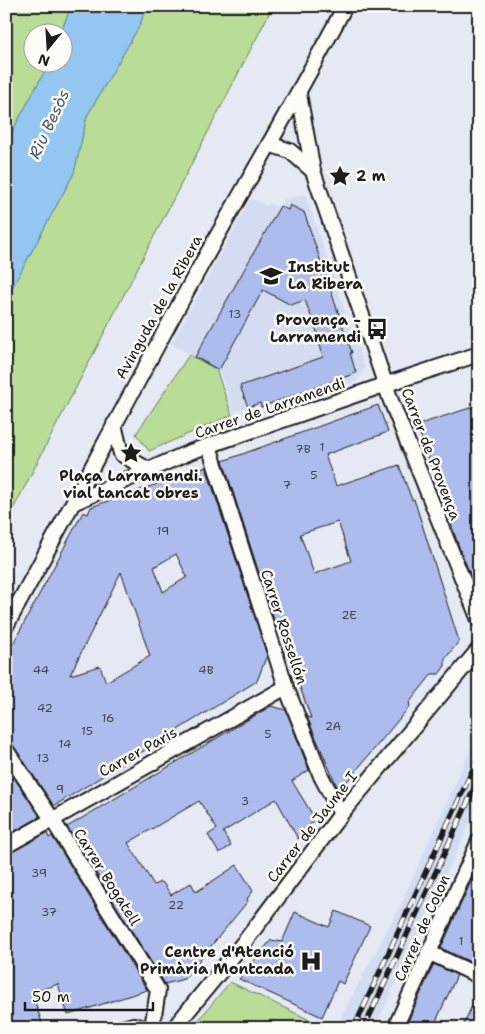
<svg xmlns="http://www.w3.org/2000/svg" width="485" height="1034" font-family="'Shantell Sans',sans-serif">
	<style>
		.built { fill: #d4dcf2 }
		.green { fill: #b9dd97; stroke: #6a7c5a }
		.water { fill: #93c7f1; stroke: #63839c }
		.building { fill: #adbcec; stroke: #1c1c1c; fill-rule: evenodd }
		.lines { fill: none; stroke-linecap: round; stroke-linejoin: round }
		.street-casing { stroke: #1c1c1c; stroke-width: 18 }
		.street { stroke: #fdfcf7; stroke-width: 14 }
		.rail-casing { stroke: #1c1c1c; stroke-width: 5.5 }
		.rail { stroke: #fdfcf7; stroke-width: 4; stroke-dasharray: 11; stroke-linecap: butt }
		.labels { text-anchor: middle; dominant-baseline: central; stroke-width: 5; stroke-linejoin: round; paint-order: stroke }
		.number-label { font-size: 12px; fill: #404450 }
		.poi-label { font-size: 15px; font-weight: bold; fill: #1c1c1c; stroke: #fdfcf7; text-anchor: start }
		.street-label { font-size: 15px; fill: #1c1c1c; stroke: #fdfcf7 }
		.water-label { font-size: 16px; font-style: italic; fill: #465867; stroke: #fdfcf7 }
	</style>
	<rect width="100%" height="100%" fill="#e5e9f4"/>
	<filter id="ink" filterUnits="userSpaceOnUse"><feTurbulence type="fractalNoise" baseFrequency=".02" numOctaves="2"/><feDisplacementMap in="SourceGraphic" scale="10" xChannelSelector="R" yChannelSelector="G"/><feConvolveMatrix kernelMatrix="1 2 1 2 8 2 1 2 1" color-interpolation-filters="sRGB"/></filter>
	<g filter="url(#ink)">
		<g class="built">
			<polygon points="305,194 365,368 357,381 264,414 260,403 233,412 219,370 171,344 251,198 267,206 269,203 279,208 283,200"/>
			<polygon points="479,731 479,803 375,1028 335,1028 400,906"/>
		</g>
		<g class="green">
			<polygon points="6,6 71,6 61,32 32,32 32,62 49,63 6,143"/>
			<polygon points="146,6 273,6 6,523 6,299 74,173 87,116 140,25"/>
			<polygon points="189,355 216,369 232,415 149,451 136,434"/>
			<polygon points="230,982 327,1028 192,1028"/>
		</g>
		<polygon class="water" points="71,6 146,6 140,25 87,116 74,173 6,299 6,143 49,63 62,62 61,32"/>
		<g class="building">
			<polygon points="290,205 304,212 352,353 350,353 356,373 261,407 260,403 248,407 240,386 323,357 317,332 305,300 291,305 263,290 219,370 195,357 280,206 288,210"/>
			<path d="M378,405L388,432L325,455L336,486L399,465L412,500L414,499L459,641L445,659V666L439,674H432L409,703L410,706L339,791L307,717L311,718L278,626L277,629L223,461ZM338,522L351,561L314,574L300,534Z"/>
			<polygon points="479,405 479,596 459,547 417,425"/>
			<path d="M206,467L267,655L257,681L54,806L13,745L6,741V657L83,512L88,514L91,507ZM176,554L187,577L163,592L154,567ZM121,572L150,656L106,682L100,666L70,675Z"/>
			<polygon points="271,706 286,710 309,770 292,781 315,819 298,839 276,799 223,832 231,846 219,853 208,835 217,829 199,801 128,843 154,885 160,882 163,883 171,895 191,883 196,892 237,865 253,891 247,899 248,901 184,979 165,984 67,827"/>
			<polygon points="6,766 39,815 38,818 6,836"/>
			<polygon points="47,833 49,838 52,836 147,990 68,1015 58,984 32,993 42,1023 28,1028 6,1028 6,855"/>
			<polygon points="479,864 479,966 441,948"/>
			<polygon points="336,911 370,926 343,984 338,981 322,1017 239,979 271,940 282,942 295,912 329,927"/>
			<polygon points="434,964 457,975 433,1028 405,1028"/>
			<polygon points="479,990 479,1028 462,1028"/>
		</g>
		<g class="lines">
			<g class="street-casing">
				<g id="street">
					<polyline points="299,94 313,171 391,401 479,620"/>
					<polyline points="269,144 290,151 313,171"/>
					<polyline points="114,424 121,454 149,470"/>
					<polyline points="209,446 286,687 321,776 341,814"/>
					<polyline points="75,502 190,452 387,384 479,354"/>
					<path d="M6,626C72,507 134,386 200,267C248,180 299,94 345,6"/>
					<polyline points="6,750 52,819 158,990 152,1028"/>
					<polyline points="6,846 286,687"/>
					<polyline points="428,952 479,976"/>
					<polyline points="122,1028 134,1025 144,1028"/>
					<polyline points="174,1028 245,941 341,814 479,649"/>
					<polyline points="395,1028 479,841"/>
				</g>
			</g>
			<use href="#street" class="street"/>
			<g class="rail-casing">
				<g id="rail">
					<polyline points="354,1028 479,756"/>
					<polyline points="364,1028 479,778"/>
				</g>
			</g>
			<use href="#rail" class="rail"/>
		</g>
	</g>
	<defs>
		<g id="sight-bare" transform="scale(1.725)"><path d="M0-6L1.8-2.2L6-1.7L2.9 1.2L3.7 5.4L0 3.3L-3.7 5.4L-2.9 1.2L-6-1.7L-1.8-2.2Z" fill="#1c1c1c" stroke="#fdfcf7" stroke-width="2.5" paint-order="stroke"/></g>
		<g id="school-bare" transform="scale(1.725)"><path d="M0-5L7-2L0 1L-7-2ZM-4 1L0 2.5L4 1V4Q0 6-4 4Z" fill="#1c1c1c" stroke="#fdfcf7" stroke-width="2.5" paint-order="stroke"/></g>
		<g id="bus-bare" transform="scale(1.725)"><path d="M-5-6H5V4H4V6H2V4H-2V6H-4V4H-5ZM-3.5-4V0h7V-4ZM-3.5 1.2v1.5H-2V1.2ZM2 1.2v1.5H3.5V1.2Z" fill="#1c1c1c" stroke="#fdfcf7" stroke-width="2.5" paint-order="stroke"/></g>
		<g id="hospital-bare" transform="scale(1.725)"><path d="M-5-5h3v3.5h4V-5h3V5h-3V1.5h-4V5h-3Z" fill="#1c1c1c" stroke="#fdfcf7" stroke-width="2.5" paint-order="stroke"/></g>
	</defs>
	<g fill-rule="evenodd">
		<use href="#sight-bare" x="340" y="176"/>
		<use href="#school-bare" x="271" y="276"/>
		<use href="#bus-bare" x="377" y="329"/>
		<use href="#sight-bare" x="131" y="453"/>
		<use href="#hospital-bare" x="311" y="961"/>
	</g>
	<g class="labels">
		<g class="number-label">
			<text x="235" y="314">13</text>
			<text x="322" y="447">1</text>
			<text x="303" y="449">7B</text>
			<text x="314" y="475">5</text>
			<text x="287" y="485">7</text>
			<text x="163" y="531">19</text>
			<text x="349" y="615">2E</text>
			<text x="41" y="670">44</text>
			<text x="206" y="670">4B</text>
			<text x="45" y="708">42</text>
			<text x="108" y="718">16</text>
			<text x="333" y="726">2A</text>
			<text x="87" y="731">15</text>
			<text x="268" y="734">5</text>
			<text x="65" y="744">14</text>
			<text x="43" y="758">13</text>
			<text x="60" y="789">9</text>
			<text x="245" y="801">3</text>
			<text x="39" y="873">39</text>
			<text x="176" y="905">22</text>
			<text x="49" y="912">37</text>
			<text x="461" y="941">1</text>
		</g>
		<g class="poi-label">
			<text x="356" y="176">2 m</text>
			<text x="288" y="267">Institut<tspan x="288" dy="17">La Ribera</tspan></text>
			<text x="361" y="320" text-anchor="end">Provença -<tspan x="361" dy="17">Larramendi</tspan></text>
			<text x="131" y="476" text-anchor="middle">Plaça Larramendi.<tspan x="131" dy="17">vial tancat obres</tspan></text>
			<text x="294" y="952" text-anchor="end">Centre d'Atenció<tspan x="294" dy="17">Primària Montcada</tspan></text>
		</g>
		<g class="street-label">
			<text transform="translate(159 307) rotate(-61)">Avinguda de la Ribera</text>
			<text transform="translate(270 408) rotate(-19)">Carrer de Larramendi</text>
			<text transform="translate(431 454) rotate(69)">Carrer de Provença</text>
			<text transform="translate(284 627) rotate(72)">Carrer Rossellón</text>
			<text transform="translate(138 752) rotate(-29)">Carrer Paris</text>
			<text transform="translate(312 827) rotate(-52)">Carrer de Jaume I</text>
			<text transform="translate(107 877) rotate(58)">Carrer Bogatell</text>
			<text transform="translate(422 928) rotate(-66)">Carrer de Colon</text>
		</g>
		<g class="water-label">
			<text transform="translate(49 124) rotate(-65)">Riu Besòs</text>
		</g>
	</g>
	<rect width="485" height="1034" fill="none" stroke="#fdfcf7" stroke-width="25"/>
	<rect x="12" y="12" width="460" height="1009" fill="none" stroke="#1c1c1c" stroke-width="2" filter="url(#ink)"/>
	<g transform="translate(48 48) rotate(198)"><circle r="24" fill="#fdfcf7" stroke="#a3a29f"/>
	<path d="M0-4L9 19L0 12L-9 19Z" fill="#1c1c1c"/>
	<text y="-8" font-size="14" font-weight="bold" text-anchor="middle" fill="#1c1c1c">N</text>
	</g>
	<path d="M25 1002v8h128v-8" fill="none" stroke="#1c1c1c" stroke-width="2.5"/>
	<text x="32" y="1002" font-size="15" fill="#1c1c1c" stroke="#fdfcf7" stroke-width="4" paint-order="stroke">50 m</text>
</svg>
